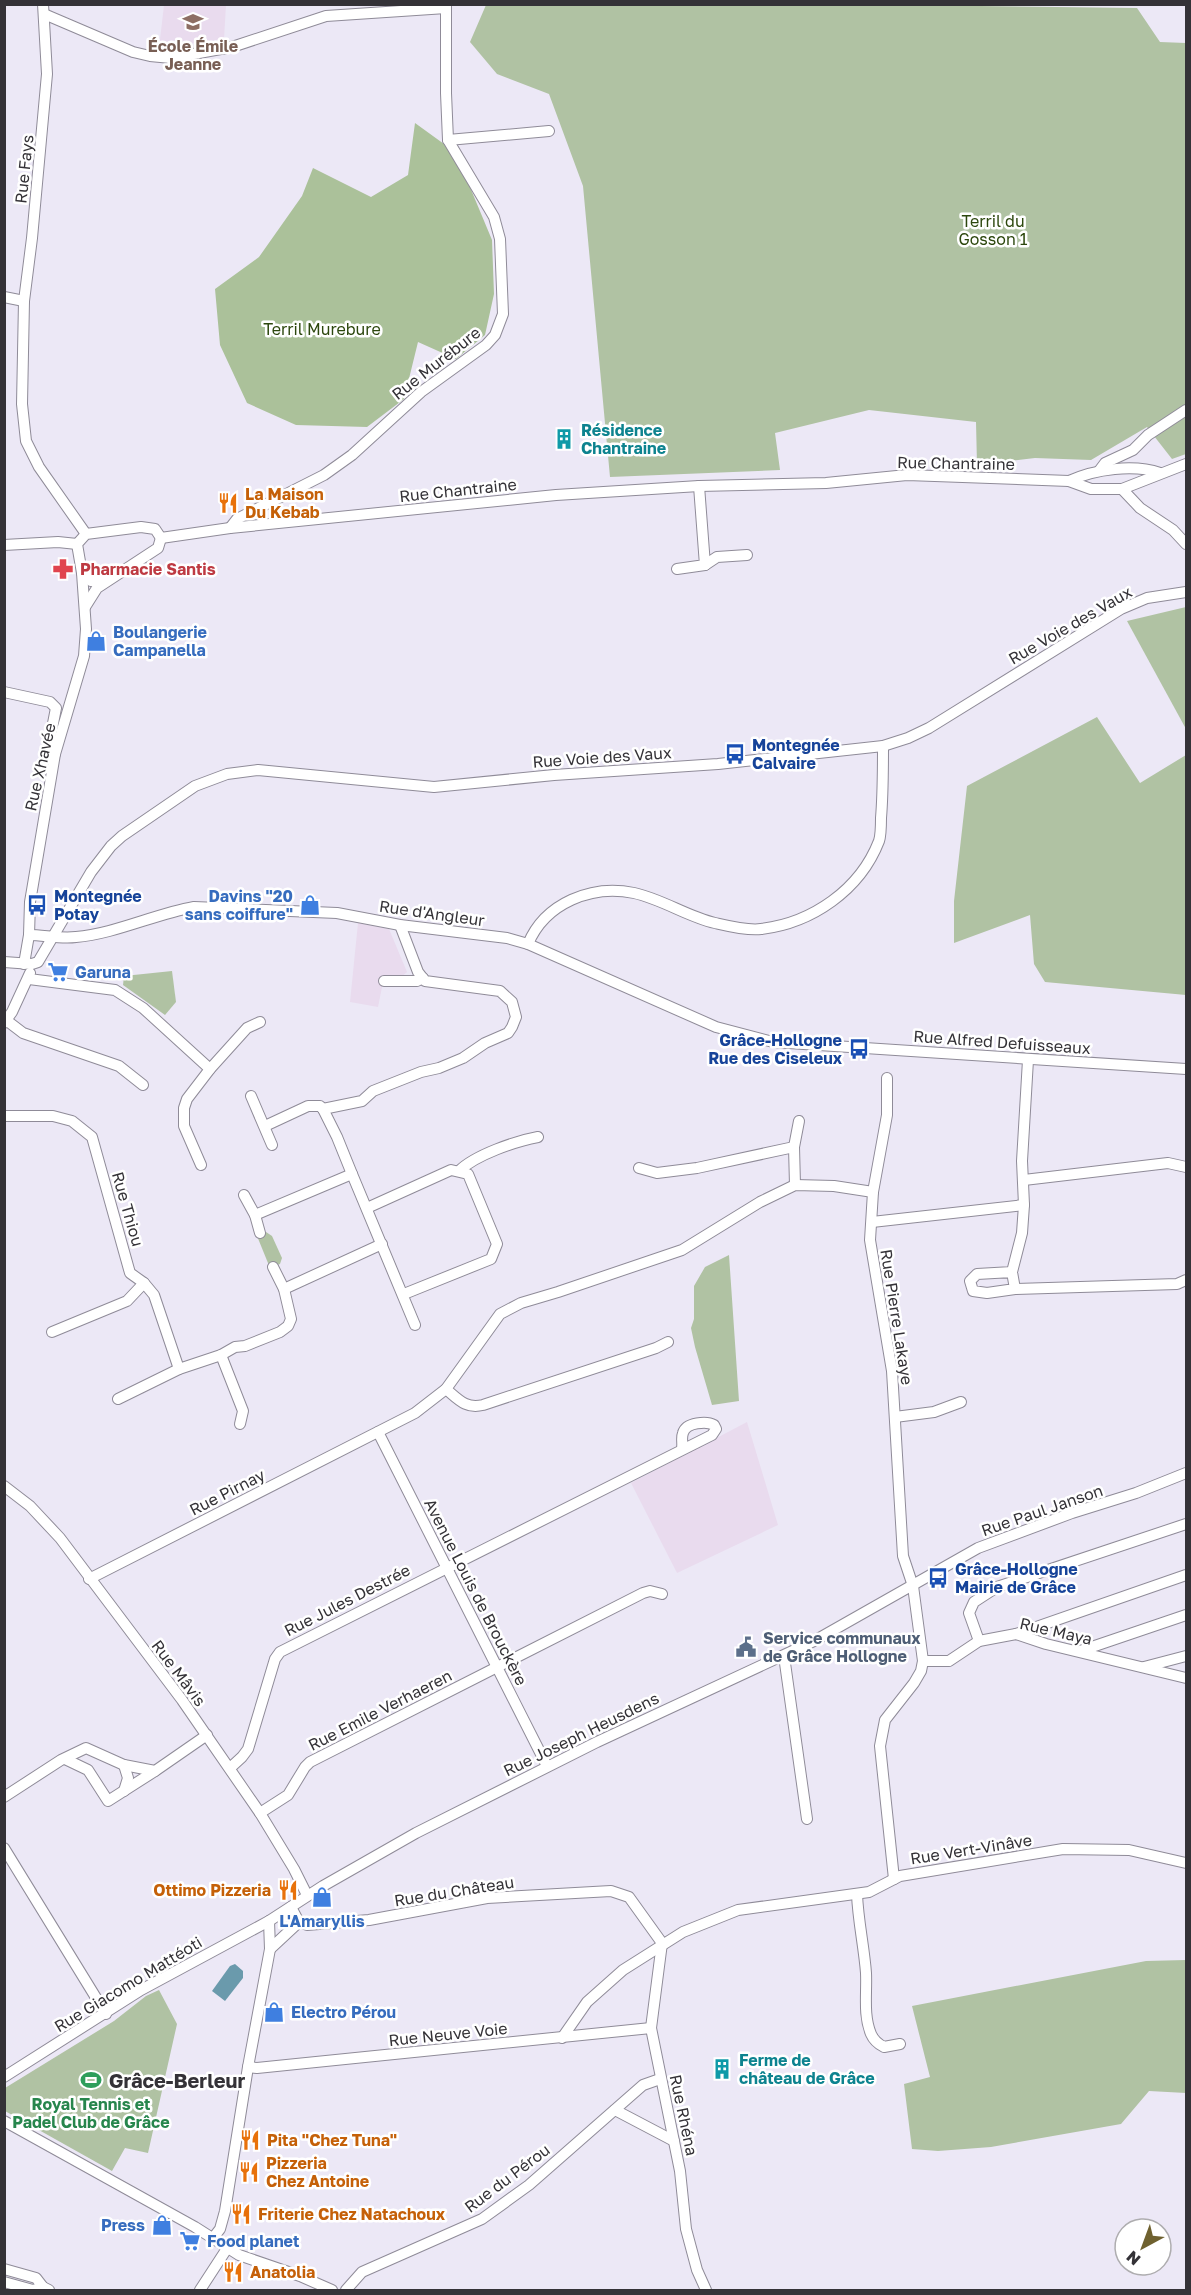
<svg xmlns="http://www.w3.org/2000/svg" width="1191" height="2295" font-family="'Golos Text',sans-serif">
	<style>
		.education { fill: #e9dbee }
		.green { fill: #b0c2a3 }
		.forest { fill: #abc19a }
		.water { fill: #6a9aac }
		.lines { fill: none; stroke-linecap: round; stroke-linejoin: round }
		.minor-casing { stroke: #8f8b98; stroke-width: 12 }
		.minor { stroke: #fff; stroke-width: 10 }
		.labels { text-anchor: middle; dominant-baseline: central; stroke-width: 5; stroke-linejoin: round; paint-order: stroke }
		.education-label { font-size: 16px; font-weight: bold; fill: #785e54; stroke: #fff }
		.street-label { font-size: 16px; fill: #343237; stroke: #fff }
		.park-label { font-size: 16px; fill: #2c470d; stroke: #fff }
		.culture-label { font-size: 16px; font-weight: bold; fill: #0d838f; stroke: #fff; text-anchor: start }
		.food-label { font-size: 16px; font-weight: bold; fill: #c56008; stroke: #fff; text-anchor: start }
		.health-label { font-size: 16px; font-weight: bold; fill: #be3a42; stroke: #fff; text-anchor: start }
		.shop-label { font-size: 16px; font-weight: bold; fill: #366cbe; stroke: #fff; text-anchor: start }
		.transit-label { font-size: 16px; font-weight: bold; fill: #164399; stroke: #fff; text-anchor: start }
		.service-label { font-size: 16px; font-weight: bold; fill: #4e5e75; stroke: #fff; text-anchor: start }
		.leisure-label { font-size: 16px; font-weight: bold; fill: #27864d; stroke: #fff }
		.quarter-label { font-size: 20px; font-weight: bold; fill: #343237; stroke: #fff }
	</style>
	<rect width="100%" height="100%" fill="#ece8f6"/>
	<g class="education">
		<polygon points="164,5 226,5 224,39 159,48"/>
		<polygon points="358,923 389,929 407,972 400,978 384,977 378,1007 350,1002"/>
		<polygon points="747,1422 778,1525 677,1573 631,1483"/>
	</g>
	<g class="green">
		<polygon points="829,4 1137,8 1160,42 1186,43 1186,454 1172,459 1147,427 1091,460 1035,458 977,465 976,422 869,410 775,433 780,470 610,477 583,186 549,94 497,74 470,42 486,5"/>
		<polygon points="1186,607 1186,729 1127,621"/>
		<polygon points="1097,717 1140,783 1186,755 1186,995 1045,982 1034,964 1030,915 954,943 954,901 967,786"/>
		<polygon points="172,971 176,1002 165,1015 123,985 124,976"/>
		<polygon points="266,1232 272,1236 282,1258 280,1264 270,1268 257,1236"/>
		<polygon points="729,1255 739,1401 712,1405 695,1347 691,1328 694,1319 694,1286 705,1267"/>
		<polygon points="1186,1960 1186,2093 1149,2091 1121,2124 991,2147 938,2151 912,2149 904,2084 930,2077 912,2006 1146,1961"/>
		<polygon points="159,1990 177,2024 148,2153 125,2148 112,2171 5,2111 5,2088 114,2021 146,1996"/>
	</g>
	<polygon class="forest" points="415,123 444,144 467,180 492,240 494,294 485,335 456,359 418,342 404,399 367,427 296,425 247,403 220,345 215,289 259,257 302,196 313,168 371,197 408,175"/>
	<polygon class="water" points="235,1964 243,1971 243,1978 225,2001 212,1991 230,1966"/>
	<g class="lines">
		<g class="minor-casing">
			<g id="minor">
				<polyline points="43,4 47,74 32,238 24,301 22,404 26,441 39,467 86,534"/>
				<polyline points="44,14 133,52 150,56 171,58 232,47 326,16 446,8"/>
				<polyline points="448,140 549,131"/>
				<polyline points="4,297 24,301"/>
				<polyline points="1099,471 1105,463 1133,450 1148,435 1186,410"/>
				<path d="M1069,481C1095,469 1134,464 1160,473"/>
				<polyline points="1122,489 1140,508 1173,530 1186,544"/>
				<polyline points="230,528 237,519 324,475 352,455 421,392 486,345 495,335 503,314 500,239 494,217 448,140 446,93 446,4"/>
				<polyline points="161,538 230,528 556,495 699,486 826,483 907,475 1069,481 1091,489 1122,489 1186,464"/>
				<polyline points="4,545 58,542 77,544"/>
				<polyline points="705,565 717,557 747,555"/>
				<polyline points="677,569 705,565 699,486"/>
				<polyline points="105,582 91,581 82,573 77,544 86,534 141,527 155,529 161,538"/>
				<polyline points="85,607 97,588 158,548 161,538"/>
				<polyline points="4,692 50,702 56,708 49,744 55,754"/>
				<path d="M29,935C44,935 60,939 76,937C114,934 155,914 194,907L337,913L400,925L507,938L528,944L716,1027L773,1042L1186,1069"/>
				<path d="M528,944C545,903 592,884 634,893C662,899 688,917 715,923C728,926 748,931 761,929C812,923 860,890 879,841C881,835 881,826 881,818C883,794 883,770 883,746"/>
				<polyline points="4,962 32,964 38,962 91,872 111,846 122,836 195,786 227,774 258,770 434,787 554,775 718,764 883,746 908,738 929,728 1121,609 1147,598 1186,592"/>
				<polyline points="24,964 29,935 30,902 55,754 84,656 86,629 82,573"/>
				<polyline points="29,979 115,990 143,1008 210,1069"/>
				<polyline points="384,981 417,981 423,978"/>
				<polyline points="6,1020 23,1033 119,1066 143,1085"/>
				<polyline points="4,1023 12,1012 30,973"/>
				<polyline points="887,1078 887,1115 873,1192 870,1240 892,1371 903,1556 913,1586 923,1661 921,1671 914,1683 885,1720 880,1746 894,1879"/>
				<polyline points="251,1096 272,1145"/>
				<polyline points="323,1109 362,1101 373,1091 421,1072 439,1068 463,1058 485,1043 508,1033 512,1027 516,1017 512,1002 500,991 425,981 418,972 400,925"/>
				<polyline points="323,1109 337,1137 352,1174 415,1325"/>
				<polyline points="4,1116 53,1116 72,1121 92,1137 130,1273 144,1283 154,1295 179,1369"/>
				<polyline points="265,1126 308,1106 320,1106 323,1109"/>
				<polyline points="201,1165 184,1126 184,1108 187,1099 210,1069 247,1028 260,1022"/>
				<polyline points="639,1168 657,1173 697,1168 794,1147"/>
				<path d="M459,1171C475,1155 516,1141 538,1137"/>
				<polyline points="1024,1180 1168,1163 1186,1167"/>
				<polyline points="795,1185 794,1147 799,1121"/>
				<polyline points="244,1195 255,1215 260,1233"/>
				<polyline points="367,1208 451,1170 468,1174 497,1244 491,1259 404,1294"/>
				<polyline points="255,1215 352,1174"/>
				<polyline points="872,1222 1024,1205"/>
				<polyline points="1012,1272 1015,1289 987,1293 973,1291 970,1281 977,1274 1012,1272 1022,1233 1024,1205 1022,1161 1028,1060"/>
				<polyline points="284,1289 382,1244"/>
				<polyline points="1015,1289 1177,1284 1186,1280"/>
				<polyline points="52,1332 127,1301 144,1283"/>
				<polyline points="221,1355 243,1411 240,1424"/>
				<path d="M446,1389C459,1400 466,1409 483,1405L656,1348L668,1342"/>
				<polyline points="118,1399 179,1369 221,1355 235,1347 245,1346 280,1332 288,1326 291,1319 284,1289 273,1267"/>
				<polyline points="895,1417 934,1412 961,1402"/>
				<polyline points="378,1432 547,1766"/>
				<polyline points="4,1486 30,1506 60,1538 182,1700 260,1813 294,1869 307,1895"/>
				<polyline points="89,1579 415,1413 446,1389 500,1314 521,1303 558,1292 682,1250 760,1202 795,1185 834,1186 873,1192"/>
				<polyline points="1016,1634 1186,1575"/>
				<polyline points="979,1641 969,1613 974,1602 997,1587 1186,1524"/>
				<polyline points="1080,1651 1186,1615"/>
				<polyline points="784,1656 807,1819"/>
				<polyline points="923,1661 949,1661 979,1641 1016,1634 1046,1644 1186,1678"/>
				<polyline points="1144,1667 1186,1656"/>
				<polyline points="65,1759 88,1770 108,1801 155,1771"/>
				<path d="M230,1768L242,1757L248,1749L275,1659L280,1652L712,1435L716,1429L714,1425C707,1421 686,1422 683,1433C681,1438 683,1443 682,1448"/>
				<polyline points="124,1791 128,1778 124,1765"/>
				<polyline points="4,1797 61,1760 86,1748 124,1765 155,1771 207,1735"/>
				<polyline points="260,1813 288,1795 305,1767 310,1762 643,1593 650,1591 662,1594"/>
				<polyline points="4,1848 106,2014"/>
				<path d="M857,1894C858,1921 864,1946 866,1973C867,1993 863,2015 871,2034C874,2041 878,2044 884,2047L900,2044"/>
				<polyline points="291,1907 299,1922 307,1925 369,1920 487,1898 611,1891 629,1897 662,1943"/>
				<polyline points="662,1943 651,2028 680,2171 686,2229 697,2270 706,2290"/>
				<polyline points="270,1949 299,1922"/>
				<polyline points="562,2038 587,2002 623,1970 683,1932 738,1910 869,1892 900,1876 1063,1849 1129,1850 1186,1863"/>
				<polyline points="248,2067 257,2068 651,2028"/>
				<polyline points="4,2077 141,1990 269,1921 323,1886 416,1833 597,1742 814,1641 978,1548 1072,1513 1136,1493 1186,1473"/>
				<polyline points="615,2110 674,2141"/>
				<polyline points="4,2121 195,2227 239,2255 300,2276 332,2290"/>
				<polyline points="213,2238 220,2229 225,2211 248,2067 270,1949 269,1921"/>
				<polyline points="4,2269 36,2278 43,2287 49,2290"/>
				<polyline points="4,2282 33,2290 43,2287"/>
				<polyline points="200,2290 228,2247"/>
				<polyline points="346,2290 362,2272 482,2219 529,2185 643,2085 660,2079"/>
			</g>
		</g>
		<use href="#minor" class="minor"/>
	</g>
	<defs>
		<g id="school-bare" transform="scale(1.62)"><path d="M0-5L7-2L0 1L-7-2ZM-4 1L0 2.5L4 1V4Q0 6-4 4Z" fill="#8d6e63" stroke="#fff" stroke-width="2.5" paint-order="stroke"/></g>
		<g id="building-bare" transform="scale(1.62)"><path d="M-4-6H4V6H1V3H-1V6H-4ZM-2.5-4.3h1.7v1.8h-1.7ZM.8-4.3h1.7v1.8H.8ZM-2.5-1h1.7V.8h-1.7ZM.8-1h1.7V.8H.8Z" fill="#0f9aa8" stroke="#fff" stroke-width="2.5" paint-order="stroke"/></g>
		<g id="restaurant-bare" transform="scale(1.62)"><path d="M-5-6h1v4h1v-4h1v4h1v-4h1v5L-1.5 .5V6h-2V.5L-5-1ZM5-6V6H3V1.5H1.5Q1.5-4 5-6Z" fill="#e8710a" stroke="#fff" stroke-width="2.5" paint-order="stroke"/></g>
		<g id="pharmacy-bare" transform="scale(1.62)"><path d="M-2-6h4v4h4v4h-4v4h-4v-4h-4v-4h4Z" fill="#e0444e" stroke="#fff" stroke-width="2.5" paint-order="stroke"/></g>
		<g id="shop-bare" transform="scale(1.62)"><path d="M-5-2.5h2.3a2.7 3.5 0 0 1 5.4 0H5L5.5 6h-11ZM-1.5-2.5h3a1.5 2.3 0 0 0-3 0Z" fill="#3f7fe0" stroke="#fff" stroke-width="2.5" paint-order="stroke"/></g>
		<g id="bus-bare" transform="scale(1.62)"><path d="M-5-6H5V4H4V6H2V4H-2V6H-4V4H-5ZM-3.5-4V0h7V-4ZM-3.5 1.2v1.5H-2V1.2ZM2 1.2v1.5H3.5V1.2Z" fill="#1a4fb4" stroke="#fff" stroke-width="2.5" paint-order="stroke"/></g>
		<g id="supermarket-bare" transform="scale(1.62)"><path d="M-6-5.5h2.5l.6 2H6L4.5 2H-2.5L-4.4-4H-6ZM-1.5 3.2a1.3 1.3 0 1 0 .1 0ZM3 3.2a1.3 1.3 0 1 0 .1 0Z" fill="#3f7fe0" stroke="#fff" stroke-width="2.5" paint-order="stroke"/></g>
		<g id="civic-bare" transform="scale(1.62)"><path d="M-.6-6.5H3V-4.5H.6V-3L4-1V1h2V6H-6V1h2V-1L-.6-3ZM-1.2 2.5V6h2.4V2.5Z" fill="#5c6f8a" stroke="#fff" stroke-width="2.5" paint-order="stroke"/></g>
		<g id="stadium-bare" transform="scale(1.62)"><path d="M0-5a6.5 5 0 1 0 0 10a6.5 5 0 1 0 0-10ZM-3.5-1.8h7v3.6h-7Z" fill="#2e9e5b" stroke="#fff" stroke-width="2.5" paint-order="stroke"/></g>
	</defs>
	<g fill-rule="evenodd">
		<use href="#school-bare" x="193" y="22"/>
		<use href="#building-bare" x="564" y="439"/>
		<use href="#restaurant-bare" x="228" y="503"/>
		<use href="#pharmacy-bare" x="63" y="569"/>
		<use href="#shop-bare" x="96" y="641"/>
		<use href="#bus-bare" x="735" y="754"/>
		<use href="#bus-bare" x="37" y="905"/>
		<use href="#shop-bare" x="310" y="905"/>
		<use href="#supermarket-bare" x="58" y="972"/>
		<use href="#bus-bare" x="859" y="1049"/>
		<use href="#bus-bare" x="938" y="1578"/>
		<use href="#civic-bare" x="746" y="1647"/>
		<use href="#restaurant-bare" x="288" y="1890"/>
		<use href="#shop-bare" x="322" y="1897"/>
		<use href="#shop-bare" x="274" y="2012"/>
		<use href="#building-bare" x="722" y="2069"/>
		<use href="#stadium-bare" x="91" y="2080"/>
		<use href="#restaurant-bare" x="250" y="2140"/>
		<use href="#restaurant-bare" x="249" y="2172"/>
		<use href="#restaurant-bare" x="241" y="2214"/>
		<use href="#shop-bare" x="162" y="2225"/>
		<use href="#supermarket-bare" x="190" y="2241"/>
		<use href="#restaurant-bare" x="233" y="2272"/>
	</g>
	<g class="labels">
		<g class="education-label">
			<text x="193" y="46">École Émile<tspan x="193" dy="18">Jeanne</tspan></text>
		</g>
		<g class="street-label">
			<text transform="translate(24 169) rotate(-84)">Rue Fays</text>
			<text transform="translate(436 363) rotate(-38)">Rue Murébure</text>
			<text transform="translate(956 463) rotate(1)">Rue Chantraine</text>
			<text transform="translate(458 490) rotate(-6)">Rue Chantraine</text>
			<text transform="translate(1070 625) rotate(-30)">Rue Voie des Vaux</text>
			<text transform="translate(602 757) rotate(-4)">Rue Voie des Vaux</text>
			<text transform="translate(40 767) rotate(-77)">Rue Xhavée</text>
			<text transform="translate(432 913) rotate(8)">Rue d'Angleur</text>
			<text transform="translate(1002 1042) rotate(4)">Rue Alfred Defuisseaux</text>
			<text transform="translate(128 1209) rotate(74)">Rue Thiou</text>
			<text transform="translate(897 1317) rotate(81)">Rue Pierre Lakaye</text>
			<text transform="translate(227 1492) rotate(-27)">Rue Pirnay</text>
			<text transform="translate(1042 1510) rotate(-19)">Rue Paul Janson</text>
			<text transform="translate(476 1592) rotate(63)">Avenue Louis de Brouckère</text>
			<text transform="translate(347 1600) rotate(-27)">Rue Jules Destrée</text>
			<text transform="translate(1056 1631) rotate(13)">Rue Maya</text>
			<text transform="translate(179 1673) rotate(53)">Rue Mâvis</text>
			<text transform="translate(380 1710) rotate(-27)">Rue Emile Verhaeren</text>
			<text transform="translate(581 1734) rotate(-26)">Rue Joseph Heusdens</text>
			<text transform="translate(971 1849) rotate(-9)">Rue Vert-Vinâve</text>
			<text transform="translate(454 1891) rotate(-9)">Rue du Château</text>
			<text transform="translate(128 1984) rotate(-31)">Rue Giacomo Mattéoti</text>
			<text transform="translate(448 2034) rotate(-6)">Rue Neuve Voie</text>
			<text transform="translate(684 2115) rotate(78)">Rue Rhéna</text>
			<text transform="translate(507 2178) rotate(-37)">Rue du Pérou</text>
		</g>
		<g class="park-label">
			<text x="993" y="221">Terril du<tspan x="993" dy="18">Gosson 1</tspan></text>
			<text x="322" y="329">Terril Murebure</text>
		</g>
		<g class="culture-label">
			<text x="581" y="430">Résidence<tspan x="581" dy="18">Chantraine</tspan></text>
			<text x="739" y="2060">Ferme de<tspan x="739" dy="18">château de Grâce</tspan></text>
		</g>
		<g class="food-label">
			<text x="245" y="494">La Maison<tspan x="245" dy="18">Du Kebab</tspan></text>
			<text x="271" y="1890" text-anchor="end">Ottimo Pizzeria</text>
			<text x="267" y="2140">Pita "Chez Tuna"</text>
			<text x="266" y="2163">Pizzeria<tspan x="266" dy="18">Chez Antoine</tspan></text>
			<text x="258" y="2214">Friterie Chez Natachoux</text>
			<text x="250" y="2272">Anatolia</text>
		</g>
		<g class="health-label">
			<text x="80" y="569">Pharmacie Santis</text>
		</g>
		<g class="shop-label">
			<text x="113" y="632">Boulangerie<tspan x="113" dy="18">Campanella</tspan></text>
			<text x="293" y="896" text-anchor="end">Davins "20<tspan x="293" dy="18">sans coiffure"</tspan></text>
			<text x="75" y="972">Garuna</text>
			<text x="322" y="1921" text-anchor="middle">L'Amaryllis</text>
			<text x="291" y="2012">Electro Pérou</text>
			<text x="145" y="2225" text-anchor="end">Press</text>
			<text x="207" y="2241">Food planet</text>
		</g>
		<g class="transit-label">
			<text x="752" y="745">Montegnée<tspan x="752" dy="18">Calvaire</tspan></text>
			<text x="54" y="896">Montegnée<tspan x="54" dy="18">Potay</tspan></text>
			<text x="842" y="1040" text-anchor="end">Grâce-Hollogne<tspan x="842" dy="18">Rue des Ciseleux</tspan></text>
			<text x="955" y="1569">Grâce-Hollogne<tspan x="955" dy="18">Mairie de Grâce</tspan></text>
		</g>
		<g class="service-label">
			<text x="763" y="1638">Service communaux<tspan x="763" dy="18">de Grâce Hollogne</tspan></text>
		</g>
		<g class="leisure-label">
			<text x="91" y="2104">Royal Tennis et<tspan x="91" dy="18">Padel Club de Grâce</tspan></text>
		</g>
		<g class="quarter-label">
			<text x="177" y="2080">Grâce-Berleur</text>
		</g>
	</g>
	<rect width="1191" height="2295" fill="none" stroke="#343237" stroke-width="12"/>
	<g transform="translate(1143 2247) rotate(221)"><circle r="28" fill="#ffffff" stroke="#aeadaf" stroke-width="1.5"/>
	<path d="M0-4.5L10 22L0 15L-10 22Z" fill="#6f612f"/>
	<text y="-9" font-size="16" font-weight="bold" text-anchor="middle" fill="#343237">N</text>
	</g>
</svg>
